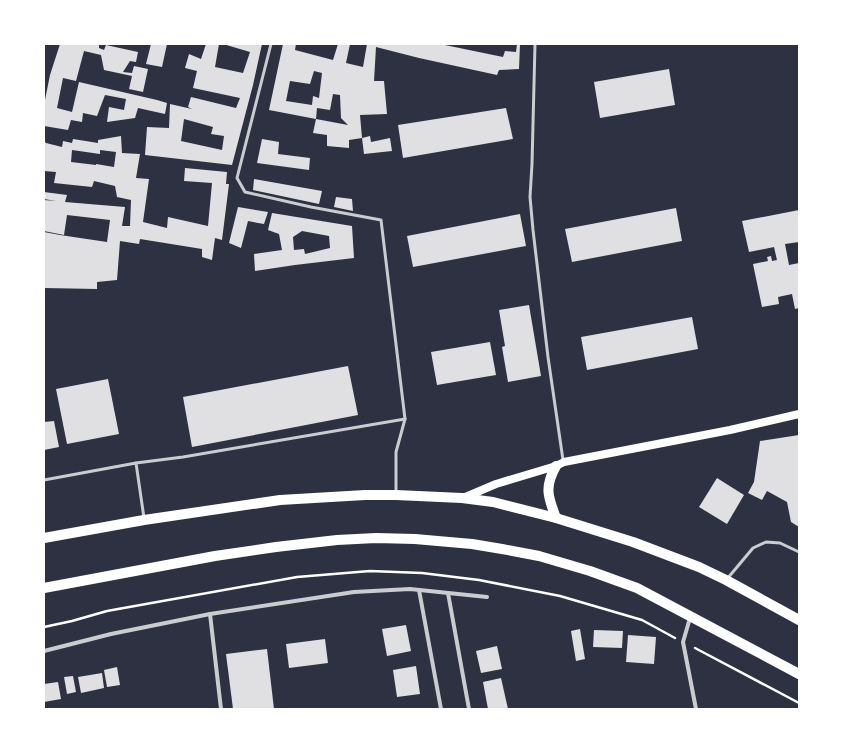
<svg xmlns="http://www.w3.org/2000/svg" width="843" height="753" font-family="Arial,sans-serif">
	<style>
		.building { fill: #e0e0e3; fill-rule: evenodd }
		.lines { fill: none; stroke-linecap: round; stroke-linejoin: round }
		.path { stroke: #fff; stroke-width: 2.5 }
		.service { stroke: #caccd0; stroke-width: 3 }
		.minor { stroke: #caccd0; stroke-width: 4 }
		.secondary { stroke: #fff; stroke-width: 8 }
		.primary { stroke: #fff; stroke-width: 10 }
	</style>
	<rect width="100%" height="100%" fill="#2d3142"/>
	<g class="building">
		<polygon points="60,44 99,44 99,48 104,50 106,45 138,52 136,62 130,61 123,72 132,73 134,66 148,69 143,92 129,89 132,76 104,70 101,55 84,51 76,81 63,78 57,108 72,112 79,82 157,100 167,103 165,114 138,108 135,118 107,122 109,107 124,110 126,99 105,95 97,116 83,113 82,122 71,120 68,130 44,126 44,105 50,75"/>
		<polygon points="151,44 167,44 162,67 146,64"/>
		<path d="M206,44H219L215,67L243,73L250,52L223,44H262L253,85L232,165L145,155L147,127L169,128L170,104L192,109L188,107L191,97L236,108L240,98L193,88L197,71L185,68L189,54L201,59ZM184,119L213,127L211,134L224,136L222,150L181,141Z"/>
		<path d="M283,44H296L295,50L333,60L338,44H350L346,63L363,67L367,44H440L503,57L505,51L516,52L517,44H520L519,69L499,70L497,75L419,58L376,47L374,81H384L387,114L360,115L362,138L349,140V148L327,146V135L313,133L316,119L348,125L341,118L340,95L333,94L330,110L317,108L316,119L269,110ZM314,71L322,73L319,98L313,96L312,105L286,101L290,81L310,84Z"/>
		<polygon points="669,69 675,105 600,118 594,82"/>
		<polygon points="506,108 513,139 403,158 398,125"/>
		<path d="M121,136L122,153L140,154L136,178L149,179L143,222L167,228L168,217L208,226L212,183L184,181L185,168L227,172L226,184H229L222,240L215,238L212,260L202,257V249L140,239L139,244L120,241L117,280L97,282V289L44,288V232L60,235L107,242L110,220L67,215L64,235L44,231V200L56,201L44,199V192L67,195L65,202L125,207L122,226H130L131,200L117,197L115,186L94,181L92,187L54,183L56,172L44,171V141L46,143L62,147L63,141L72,143L73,139L98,143V140ZM72,150L100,154V150L116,152L114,167L96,164V165L71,162Z"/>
		<polygon points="370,136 371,142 390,138 392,151 364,154 362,138"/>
		<polygon points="262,139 279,142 278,154 310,158 309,170 257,163"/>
		<polygon points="254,179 322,191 319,204 253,190"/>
		<polygon points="336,197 352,199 353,211 334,207"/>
		<polygon points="238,207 268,212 264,224 248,221 241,248 229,243"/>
		<polygon points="676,208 682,241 572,262 565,229"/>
		<polygon points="799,210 799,242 785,244 789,265 799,263 799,308 795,309 792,294 778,297 779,304 762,307 753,264 768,261 767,257 771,256 772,261 777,260 774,247 749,252 742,221"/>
		<path d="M272,213L352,226L354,258L295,265L255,271L254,254L282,250L279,234L268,230ZM302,231L329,236L330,248L305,254L304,249L294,250L293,237Z"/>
		<polygon points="520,214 526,246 413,267 407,236"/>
		<polygon points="529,305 541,376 508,382 502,347 505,346 499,310"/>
		<polygon points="692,317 698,349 587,370 581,337"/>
		<polygon points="490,342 496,375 437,385 431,352"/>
		<polygon points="348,366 358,415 192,447 183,397"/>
		<polygon points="108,379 119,434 67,444 56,389"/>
		<polygon points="54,421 59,447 44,450 44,422"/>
		<polygon points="799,435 799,527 791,522 787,502 767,491 762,500 748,493 754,482 760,441"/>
		<polygon points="717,478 744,495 727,524 699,507"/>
		<polygon points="406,625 411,651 387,656 382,629"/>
		<polygon points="580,629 585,659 576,661 571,631"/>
		<polygon points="594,630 623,631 622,648 593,647"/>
		<polygon points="628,635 656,637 654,664 626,662"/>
		<polygon points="325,639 328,663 289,668 286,644"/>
		<polygon points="497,646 502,669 481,673 476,651"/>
		<polygon points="267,649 274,709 233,709 226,654"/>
		<polygon points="416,666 420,694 397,697 393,670"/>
		<polygon points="117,667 120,685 107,687 104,670"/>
		<polygon points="102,673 104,688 81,693 78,677"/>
		<polygon points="73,676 76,692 67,694 64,677"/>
		<polygon points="501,678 508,709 488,709 483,682"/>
		<polygon points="58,682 61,699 44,702 44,684"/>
	</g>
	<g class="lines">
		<g class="path">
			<polyline points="44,627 72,621 107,611 297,577 370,571 422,573 479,580 560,596 642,620 675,638"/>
			<polyline points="695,648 799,703"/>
		</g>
		<g class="service">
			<polyline points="271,44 237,178 245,192 311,207 381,220 405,419 396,452 396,494"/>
			<polyline points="535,44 532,164 530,197 533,230 548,357 563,460"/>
			<polyline points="44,480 136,463"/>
			<polyline points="144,518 136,463 183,457 405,419"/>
			<polyline points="727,579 753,548 766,542 780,543 799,552"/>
		</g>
		<g class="minor">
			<polyline points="419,590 441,709"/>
			<polyline points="448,593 469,709"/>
			<polyline points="210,614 354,592 410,589 487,597"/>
			<polyline points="690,618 683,642 696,709"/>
			<polyline points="44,651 111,634 210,614 221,709"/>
		</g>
		<polyline class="secondary" points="463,498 496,484 556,466 564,462 730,430 799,414"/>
		<g class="primary">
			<path d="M556,518C548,497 544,487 556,466"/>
			<polyline points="44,538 144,520 280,500 365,495 396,495 462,498 493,502 556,518 633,542 699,567 726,580 799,620"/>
			<polyline points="44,588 215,556 276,547 337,540 376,538 415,539 472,544 502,549 539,556 590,571 637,588 799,674"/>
		</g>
	</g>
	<rect width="843" height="753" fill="none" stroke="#ffffff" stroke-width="90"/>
</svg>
